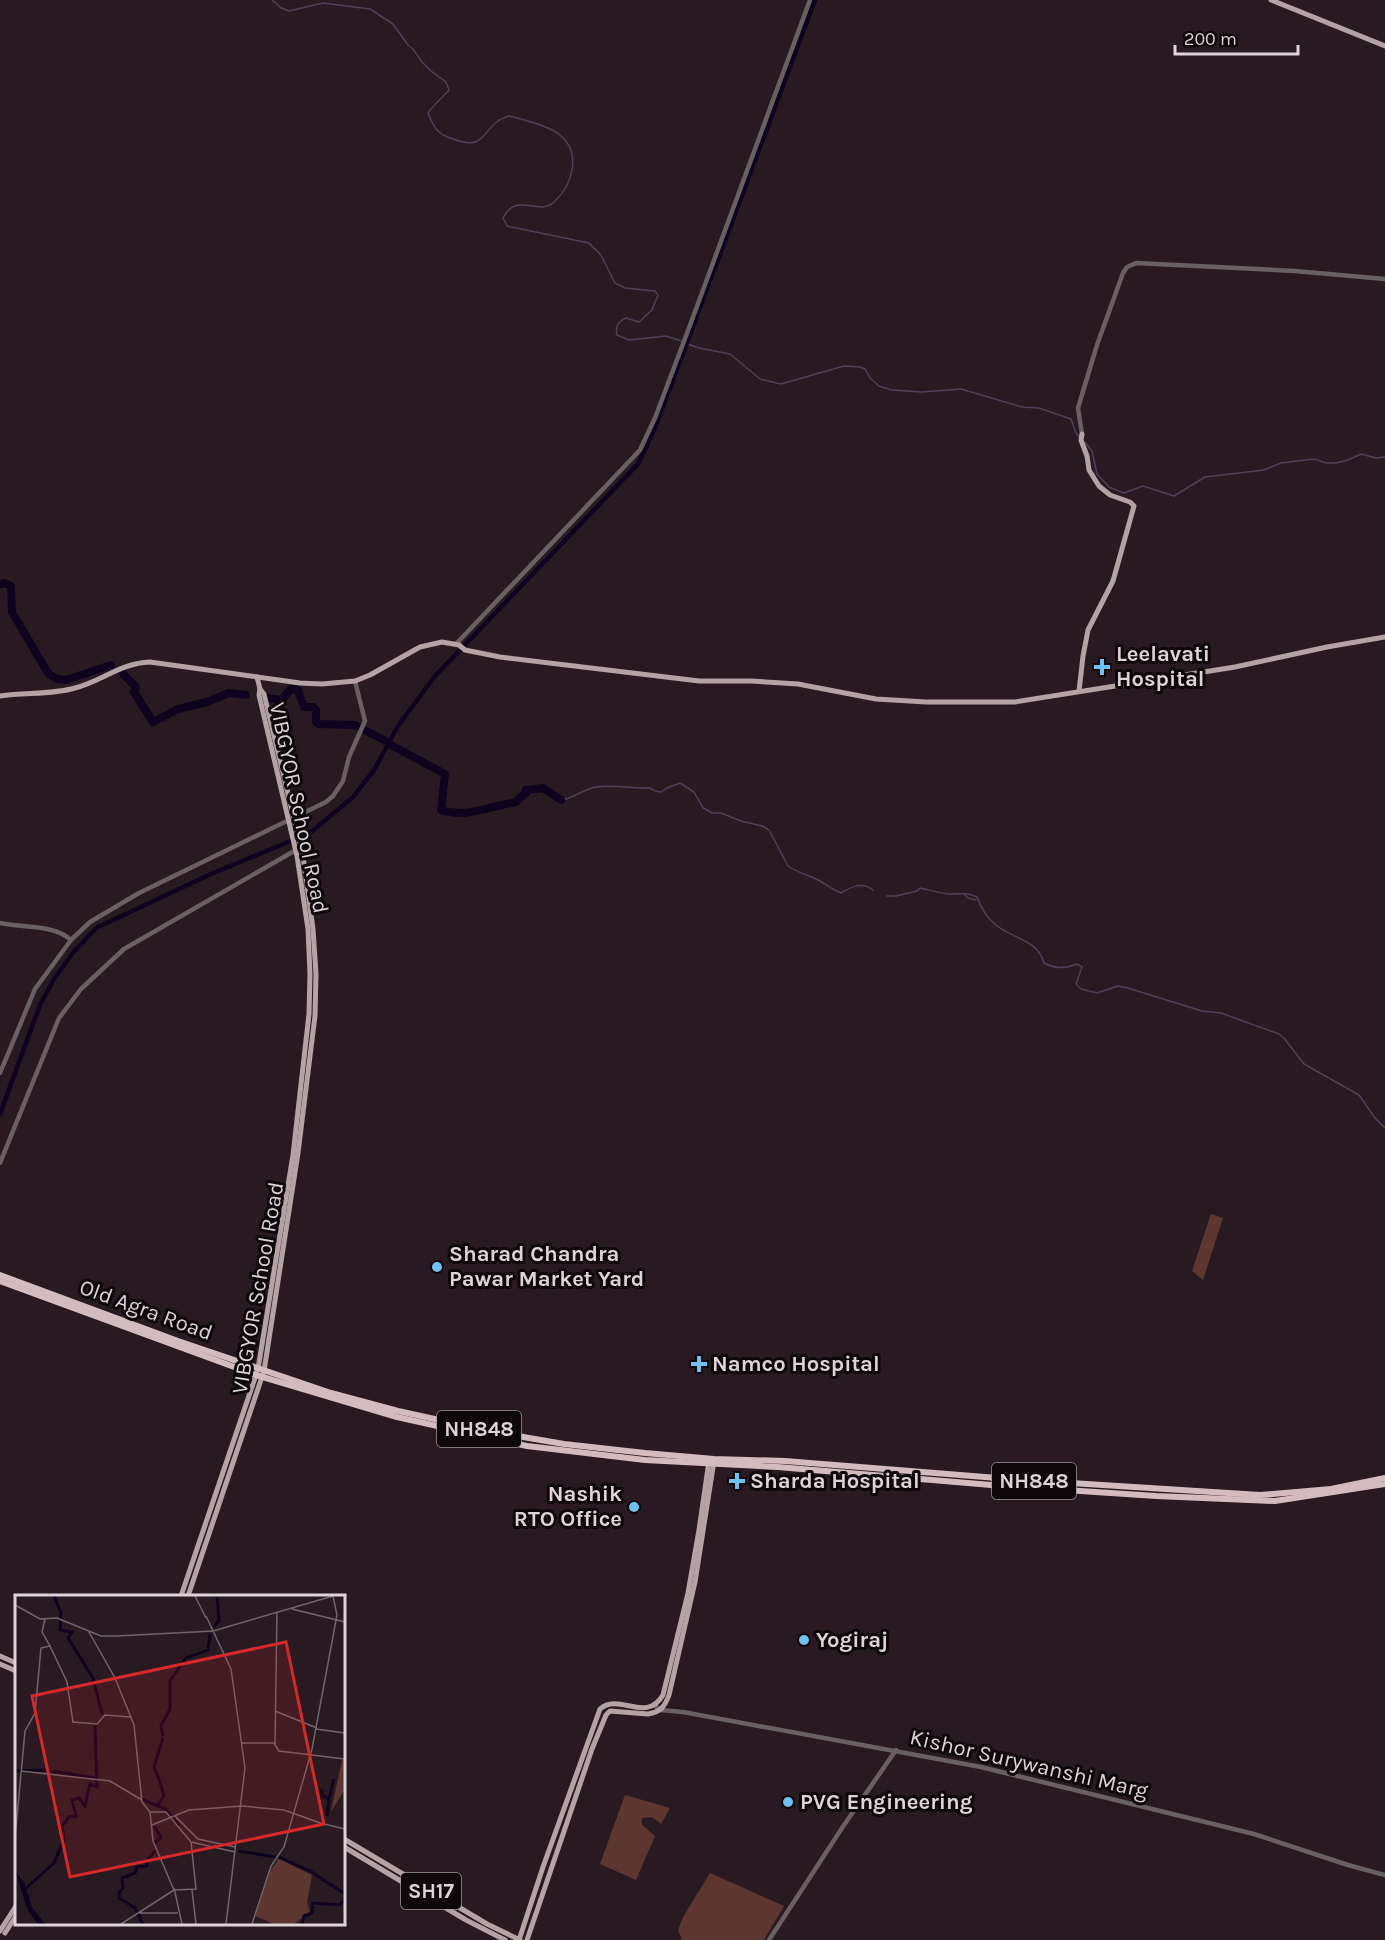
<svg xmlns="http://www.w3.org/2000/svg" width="1385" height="1940" font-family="Karla,sans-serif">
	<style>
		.green { fill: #5d3631 }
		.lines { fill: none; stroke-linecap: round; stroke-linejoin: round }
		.stream { stroke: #4c4156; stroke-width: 1.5 }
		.canal { stroke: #0e021e; stroke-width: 4.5 }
		.river { stroke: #0e021e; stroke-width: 8 }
		.minor { stroke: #696062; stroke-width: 4.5 }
		.major { stroke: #b5a2a5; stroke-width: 5 }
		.highway { stroke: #d3bcc0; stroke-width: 6 }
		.poi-dot { fill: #6dc2f3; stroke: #0d070a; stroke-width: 2 }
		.labels { text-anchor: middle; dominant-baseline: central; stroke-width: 6; stroke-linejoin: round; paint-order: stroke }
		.shield { fill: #0d070a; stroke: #9f969b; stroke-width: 1.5 }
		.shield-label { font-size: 21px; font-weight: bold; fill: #ded3d9 }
		.poi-label { font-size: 22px; font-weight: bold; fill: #ded3d9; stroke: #0d070a; text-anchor: start }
		.street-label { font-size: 22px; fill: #ded3d9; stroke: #0d070a }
		.inset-river { fill: none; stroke: #0e021e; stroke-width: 3 }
		.inset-road { fill: none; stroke: #71646b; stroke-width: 1.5 }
		.view { fill: #d62828; fill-opacity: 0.15; stroke: #d62828; stroke-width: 3 }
		.inset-edge { fill: none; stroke: #ded3d9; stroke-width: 3 }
	</style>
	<rect width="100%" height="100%" fill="#291a22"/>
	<g class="green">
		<polygon points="1211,1214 1223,1218 1203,1280 1192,1271"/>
		<polygon points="625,1795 670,1808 661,1824 652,1817 642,1818 642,1825 655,1836 636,1880 600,1864"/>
		<polygon points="710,1873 784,1906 764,1940 682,1940 678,1930 683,1917"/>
	</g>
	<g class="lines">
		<g class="stream">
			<path d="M272,0L281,8L289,11L323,3L370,9L393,24L408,45L413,49L422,62L431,71L446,82L449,90C442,98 434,104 428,113C434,128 437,134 453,139C490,153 480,124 509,116C522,119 552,127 561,136C582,154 572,185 555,201C539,218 517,190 503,218L507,226L589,243L601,255L615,283L625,288L655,291L658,295L652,310L639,322L626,318C618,321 615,326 617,335L629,340L666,336L681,341"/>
			<polyline points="685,343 699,348 730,354 760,379 781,384 844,366 860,367 865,369 870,378 879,386 892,390 922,392 961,389 1022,407 1039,408 1071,419 1076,433 1079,437"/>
			<polyline points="1085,442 1092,451 1097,474 1109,487 1124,493 1143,486 1174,496 1205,477 1264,470 1281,463 1314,459 1326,463 1336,463 1348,460 1361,454 1376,458 1385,457"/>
			<path d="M561,800C570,800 584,789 596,787C614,784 632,789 650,788L655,791L661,792L667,788L680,783L694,792L703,808L707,810L712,813H721L741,821L762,826L769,830L788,866C798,873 809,875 820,881C827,885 833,890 841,893C851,887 862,881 873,890"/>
			<polyline points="965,895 968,898 976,900"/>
			<path d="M887,896H896L917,891L920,888C930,890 939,893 949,894C960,894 965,892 977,897C981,908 987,918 996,925C1012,939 1038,939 1044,963C1055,969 1065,969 1077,964L1082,967L1076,984L1081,989L1097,993L1118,986L1128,988L1202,1011L1221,1013L1279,1034L1284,1038L1304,1064L1359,1095L1375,1118L1385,1128"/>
		</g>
		<polyline class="canal" points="0,1114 40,1005 54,979 72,954 96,928 211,874 310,833 353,797 374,770 398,726 435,676 638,464 655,428 815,0"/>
		<g class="river">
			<polyline points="0,584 5,583 11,586 12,612 48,673 57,679 66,680 111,665"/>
			<polyline points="122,673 136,687 134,692 153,722 178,709 207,702 229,693 246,695"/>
			<polyline points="266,698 281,700 291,689 298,690 304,707 313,707 316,710 316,722 318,724 355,725 384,740"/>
			<path d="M391,745L445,774L441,810C461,817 482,810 502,805C507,803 511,804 516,802C520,799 522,795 526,793V790L543,788L561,800"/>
		</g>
		<g class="minor">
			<polyline points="1082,434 1078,408 1097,345 1123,273 1127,267 1136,263 1295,271 1385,279"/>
			<polyline points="456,644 640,450 655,418 689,328 810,0"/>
			<path d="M0,923C22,928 54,924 71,940L35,989L0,1073"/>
			<polyline points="71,940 90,922 139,893 326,802 333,796 343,781 349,757 365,721 355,681"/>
			<polyline points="0,1163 59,1018 81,989 124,949 296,850"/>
			<polyline points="654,1705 660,1710 683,1712 981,1767 1254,1834 1348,1865 1385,1875"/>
			<polyline points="769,1940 844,1825 896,1750"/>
		</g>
		<g class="major">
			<polyline points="1271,0 1385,46"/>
			<polyline points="1079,691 1083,656 1088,630 1113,581 1134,506 1130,502 1110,495 1099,486 1089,470 1087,456 1081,440 1082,434"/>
			<path d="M0,696C25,692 51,695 75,688C102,681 121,663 150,662L300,683L322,684L355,681L370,675L420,647L442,642L459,645L465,650L500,657L699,681H751L798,684L876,699L926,702H1015L1235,667L1327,647L1385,637"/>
			<polyline points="181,1596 258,1369 293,1155 309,1014 310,974 308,929 297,856 259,695 260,689 257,677"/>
			<polyline points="188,1596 264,1371 298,1153 315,1016 316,974 313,929 303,856 264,694 260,689"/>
			<polyline points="0,1656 16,1663"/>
			<polyline points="0,1664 16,1671"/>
			<polyline points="344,1839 487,1924 520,1940"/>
			<polyline points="344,1847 466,1920 505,1940"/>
			<polyline points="0,1931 16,1906"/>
			<polyline points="5,1933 16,1916"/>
			<path d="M519,1940L543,1867L600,1709C619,1692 646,1724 663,1695L688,1593L699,1530L709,1461"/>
			<path d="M527,1940L592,1749L606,1715L610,1711L648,1714C661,1712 665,1706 669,1695L695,1582L714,1461"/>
		</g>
		<g class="highway">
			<polyline points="0,1275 178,1341 331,1393 398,1411 494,1432 564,1444 645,1453 714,1459 785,1461 1010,1479 1260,1495 1331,1489 1385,1478"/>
			<polyline points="0,1281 256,1375 397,1417 527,1446 645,1460 778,1467 1003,1486 1156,1496 1275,1501 1385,1484"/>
		</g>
	</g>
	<g class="poi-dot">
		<path d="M1099 658h6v6h6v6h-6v6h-6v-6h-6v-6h6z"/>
		<circle cx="437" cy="1267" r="6"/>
		<path d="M696 1355h6v6h6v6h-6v6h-6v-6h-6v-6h6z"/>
		<path d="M734 1472h6v6h6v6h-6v6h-6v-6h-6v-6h6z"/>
		<circle cx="634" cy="1507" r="6"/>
		<circle cx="804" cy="1640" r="6"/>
		<circle cx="788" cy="1802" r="6"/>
	</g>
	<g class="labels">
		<g class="shield">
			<rect x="437" y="1411" width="84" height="36" rx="4.5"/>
			<rect x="992" y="1463" width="84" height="36" rx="4.5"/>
			<rect x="401" y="1873" width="60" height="36" rx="4.5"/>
		</g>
		<g class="shield-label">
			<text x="479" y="1429">NH848</text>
			<text x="1034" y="1481">NH848</text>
			<text x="431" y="1891">SH17</text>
		</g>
		<g class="poi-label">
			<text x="1116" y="654">Leelavati<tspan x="1116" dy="25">Hospital</tspan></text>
			<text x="449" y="1254">Sharad Chandra<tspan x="449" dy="25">Pawar Market Yard</tspan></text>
			<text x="712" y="1364">Namco Hospital</text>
			<text x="750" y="1481">Sharda Hospital</text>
			<text x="622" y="1494" text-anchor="end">Nashik<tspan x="622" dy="25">RTO Office</tspan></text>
			<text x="816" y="1640">Yogiraj</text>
			<text x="800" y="1802">PVG Engineering</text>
		</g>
		<g class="street-label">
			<text transform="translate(299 808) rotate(78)">VIBGYOR School Road</text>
			<text transform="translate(258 1288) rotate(-80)">VIBGYOR School Road</text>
			<text transform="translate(146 1310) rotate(20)">Old Agra Road</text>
			<text transform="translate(1029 1764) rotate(13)">Kishor Surywanshi Marg</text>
		</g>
	</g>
	<g transform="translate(15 1595)">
		<rect width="330" height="330" fill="#291a22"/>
		<path d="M327,165H330V195L316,216ZM264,264L297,280L292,307L295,317L279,329H259L240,321L256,274Z" fill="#5d3631"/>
		<path d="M0,276L9,287L17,312L30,329H23L13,316Z" fill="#0e021e"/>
		<path class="inset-river" d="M39,1L46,18L45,35L57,37L53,43L78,83L87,119M199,32L204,25L202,1M148,141L146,131L155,114V86L171,63L193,55L195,39M0,176L29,175L81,183M145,187L139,172L148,143M306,194L307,200L314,204L312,221M127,204L150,214L164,231M314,204L319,184M142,211L149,201L145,187M139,231L146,242L140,248M223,256L261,262M264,262L295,276L330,299M10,294L39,268L49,245L47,231L54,222L61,221L57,205L64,203L70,211L75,189L82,192L80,131M128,329L120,313L104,303V298L108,293L107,283L120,278L122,272L132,271V265L142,254M287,329L289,321L297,318L298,308L325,310L330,303"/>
		<path class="inset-road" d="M180,1L191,23M0,10L25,24L42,23L86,41H102L198,36L318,1M277,14L330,27M191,21L216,74L230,173L211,329M74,37L100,83L119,130L127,207L135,217L138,246L159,295M35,51L52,87L58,127L82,129M260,116L302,133M82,129L90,120L116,122M301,134L330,138M226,148H259L264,156L330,164M260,149L262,18M6,176L95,186L127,205M135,217H151L176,247M160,221L183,244L220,252M309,229L330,234M137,230L174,215L227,211L269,215L308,229M0,243L10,136L20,118L26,53L35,51L27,37L30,24M159,293L167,329M159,295L181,294L176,247L220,257M177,295L181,329M125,318H163M106,329L159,295M237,329L256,271L269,252L297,154L322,20L318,1"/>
		<path class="view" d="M271,47L309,229L55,282L17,101Z"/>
		<rect width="330" height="330" class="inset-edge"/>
	</g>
	<path d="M1175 45v9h123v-9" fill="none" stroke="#ded3d9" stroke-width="3"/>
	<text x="1184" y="45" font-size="18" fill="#ded3d9" stroke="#0d070a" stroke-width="4.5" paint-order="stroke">200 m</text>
</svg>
